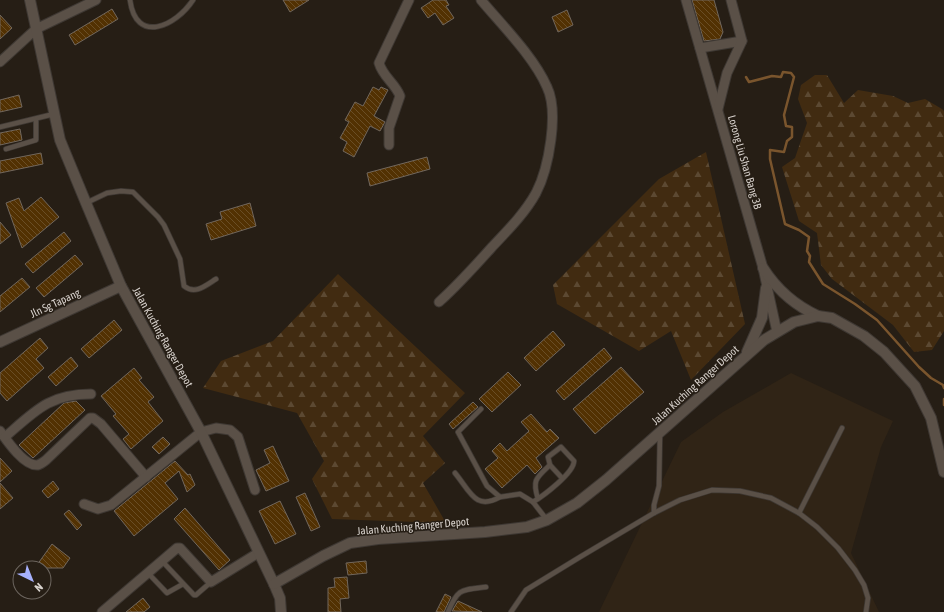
<svg xmlns="http://www.w3.org/2000/svg" width="944" height="612" font-family="'Asap Condensed',sans-serif">
	<style>
		.built { fill: #302416 }
		.forest { fill: url(#forest-firs) }
		.lines { fill: none; stroke-linecap: round; stroke-linejoin: round }
		.stream { stroke: #7a552d; stroke-width: 2.5 }
		.building { fill: url(#building-back-hatch); stroke: #71675d }
		.service-casing { stroke: #3e3833; stroke-width: 6 }
		.minor-casing { stroke: #3e3833; stroke-width: 11 }
		.tertiary-casing { stroke: #3e3833; stroke-width: 12 }
		.service { stroke: #5a5047; stroke-width: 4.5 }
		.minor { stroke: #5a5047; stroke-width: 9 }
		.tertiary { stroke: #5a5047; stroke-width: 10 }
		.labels { text-anchor: middle; dominant-baseline: central; stroke-width: 3; stroke-linejoin: round; paint-order: stroke }
		.street-label { font-size: 11px; fill: #d8d2cd; stroke: #261e15 }
	</style>
	<defs>
		<pattern id="forest-firs" width="22" height="20" patternUnits="userSpaceOnUse"><rect width="22" height="20" fill="#412b11"/><path d="M5 1l3.5 6h-7zM16 11l3.5 6h-7z" fill="#5c4932"/></pattern>
		<pattern id="building-back-hatch" width="6" height="6" patternUnits="userSpaceOnUse"><rect width="6" height="6" fill="#523102"/><path d="M-1 5l2 2M0 0l6 6M5-1l2 2" fill="none" stroke="#6a4e26"/></pattern>
	</defs>
	<rect width="100%" height="100%" fill="#261e15"/>
	<polygon class="built" points="791,373 893,421 881,447 851,553 879,612 599,612 681,442 723,412"/>
	<g class="forest">
		<polygon points="815,75 827,75 844,103 858,90 893,96 908,103 925,99 942,109 944,111 944,331 932,350 914,352 893,325 832,279 821,265 817,233 799,221 782,167 795,158 807,123 798,99 801,85"/>
		<polygon points="706,152 745,324 691,380 671,331 639,351 557,304 553,285 659,179"/>
		<polygon points="338,274 465,393 423,436 445,463 423,483 446,523 332,519 312,479 324,461 297,413 203,388 221,361 273,341"/>
	</g>
	<g class="lines">
		<g class="stream">
			<polyline points="746,77 749,82 772,76 781,77 783,72 791,73 794,77 784,115 786,126 792,127 792,137 787,141 784,152 770,150 770,159 785,224 799,230 809,237 807,251 810,256 809,262 823,284 855,304 877,320 919,367 931,378 943,385 944,388"/>
			<polyline points="944,399 944,405"/>
		</g>
	</g>
	<g class="building">
		<polygon points="283,0 309,0 290,12"/>
		<polygon points="433,0 446,0 449,5 446,6 454,18 443,25 435,13 428,18 421,8"/>
		<polygon points="692,0 714,0 723,32 720,39 704,41"/>
		<polygon points="112,9 118,19 75,45 69,35"/>
		<polygon points="567,10 573,25 558,32 552,17"/>
		<polygon points="0,15 12,28 0,39"/>
		<polygon points="373,87 379,90 381,87 388,90 374,116 385,122 380,131 370,126 354,157 343,151 347,142 340,138 349,122 345,120 355,102 363,106"/>
		<polygon points="19,95 22,107 0,112 0,100"/>
		<polygon points="20,129 22,140 0,145 0,133"/>
		<polygon points="41,153 43,164 0,173 0,161"/>
		<polygon points="427,157 430,169 370,186 367,173"/>
		<polygon points="41,197 59,217 22,248 6,203 19,198 24,211"/>
		<polygon points="250,203 256,226 211,240 206,224 222,219 220,212"/>
		<polygon points="0,222 11,235 0,244"/>
		<polygon points="64,232 71,241 33,273 25,264"/>
		<polygon points="75,255 83,264 44,297 36,288"/>
		<polygon points="22,278 30,287 0,312 0,296"/>
		<polygon points="114,320 122,330 89,358 81,349"/>
		<polygon points="553,331 565,345 536,371 524,358"/>
		<polygon points="40,338 48,348 36,359 44,368 7,401 0,393 0,373"/>
		<polygon points="604,348 612,358 564,400 556,391"/>
		<polygon points="71,357 78,366 56,386 48,377"/>
		<polygon points="621,367 644,392 595,434 573,409"/>
		<polygon points="134,368 142,378 139,380 154,397 148,402 163,421 131,449 123,439 129,434 113,416 116,414 101,396"/>
		<polygon points="508,372 521,385 492,412 479,399"/>
		<polygon points="76,401 85,410 33,458 19,445 64,403"/>
		<polygon points="473,402 478,407 453,429 449,424"/>
		<polygon points="531,414 547,432 550,429 559,438 536,458 542,467 535,474 527,465 502,488 485,469 498,458 492,451 500,443 507,451 529,431 521,422"/>
		<polygon points="163,437 170,444 159,454 152,447"/>
		<polygon points="273,446 289,481 266,491 256,470 270,463 264,450"/>
		<polygon points="0,458 12,471 0,482"/>
		<polygon points="175,461 188,475 190,474 195,485 187,492 179,471 165,483 178,499 134,536 114,511"/>
		<polygon points="53,481 59,489 48,498 42,491"/>
		<polygon points="0,483 13,498 0,509"/>
		<polygon points="305,493 320,527 311,531 296,497"/>
		<polygon points="280,501 296,534 275,544 259,511"/>
		<polygon points="185,508 230,560 219,570 174,519"/>
		<polygon points="69,510 82,525 77,530 64,514"/>
		<polygon points="52,544 70,558 63,568 40,568 37,565"/>
		<polygon points="366,561 367,573 348,575 346,563"/>
		<polygon points="347,577 349,598 340,599 341,612 328,612 328,588 335,587 334,578"/>
		<polygon points="445,594 451,597 444,612 436,612"/>
		<polygon points="143,598 150,607 144,612 126,612"/>
		<polygon points="458,601 482,612 452,611"/>
	</g>
	<g class="lines">
		<g class="service-casing">
			<g id="service">
				<path d="M130,0C136,45 176,26 193,0"/>
				<polyline points="0,127 54,114"/>
				<polyline points="6,149 36,140 36,119"/>
				<path d="M86,203L107,193L121,191L133,192L158,217L164,225L180,259L184,286C195,295 205,286 216,279"/>
				<polyline points="481,409 458,432 487,486 500,497 520,494 533,502 547,520"/>
				<polyline points="550,465 562,478"/>
				<path d="M455,473C470,491 475,511 500,497"/>
				<path d="M533,502C543,496 574,473 574,461L561,447L548,457L550,465C536,478 532,480 538,499"/>
				<polyline points="654,513 654,505 659,486 660,433"/>
				<polyline points="799,513 842,428"/>
				<polyline points="162,561 194,595 196,595 211,582"/>
				<polyline points="148,573 167,593 183,584"/>
				<path d="M448,612C458,588 461,590 486,587"/>
				<polyline points="511,612 526,590 580,557 654,513 680,500 712,490 740,491 771,498 799,513 817,527 838,548 855,570 864,585 868,598 866,612"/>
			</g>
		</g>
		<g class="minor-casing">
			<g id="minor">
				<polyline points="686,0 763,268 777,332"/>
				<polyline points="700,48 742,41"/>
				<polyline points="0,62 36,29 96,0"/>
				<polyline points="718,109 727,73 742,41 731,0"/>
				<path d="M389,145V128L400,96C395,83 383,77 379,63L409,0"/>
				<path d="M439,302C459,284 475,266 492,247C508,230 525,213 536,193C549,168 559,112 547,87C534,57 502,25 481,0"/>
				<path d="M0,431C7,441 25,467 38,465C40,464 44,462 46,460L90,418H93L101,424L146,477"/>
				<path d="M5,437C35,411 49,394 91,394"/>
				<polyline points="84,504 98,509 111,505 201,432 216,428 230,430 238,437 255,490"/>
				<polyline points="102,612 177,548 180,548 211,582 258,553"/>
			</g>
		</g>
		<g class="tertiary-casing">
			<g id="tertiary">
				<polyline points="30,0 60,140 86,203 121,286 201,432 274,584 280,598 281,612"/>
				<path d="M763,268C777,290 794,305 818,316"/>
				<polyline points="0,342 121,286"/>
				<polyline points="747,352 762,318 766,288"/>
				<polyline points="274,584 323,556 350,543 378,539 485,532 527,527 547,520 577,503 606,480 764,340 794,322 818,316 832,318 864,336 884,352 915,386 931,418 944,472"/>
			</g>
		</g>
		<use href="#service" class="service"/>
		<use href="#minor" class="minor"/>
		<use href="#tertiary" class="tertiary"/>
	</g>
	<g class="labels">
		<g class="street-label">
			<text transform="translate(745 162) rotate(74)">Lorong Liu Shan Bang 3B</text>
			<text transform="translate(55 303) rotate(-25)">Jln Sg Tapang</text>
			<text transform="translate(163 337) rotate(61)">Jalan Kuching Ranger Depot</text>
			<text transform="translate(695 385) rotate(-42)">Jalan Kuching Ranger Depot</text>
			<text transform="translate(413 526) rotate(-5)">Jalan Kuching Ranger Depot</text>
		</g>
	</g>
	<g transform="translate(32 580) rotate(137)"><circle r="19" fill="#261e15" stroke="#6d665f"/>
	<path d="M0-3L7 15L0 10L-7 15Z" fill="#a7b1fc"/>
	<text y="-6" font-size="11" font-weight="bold" text-anchor="middle" fill="#d8d2cd">N</text>
	</g>
</svg>
